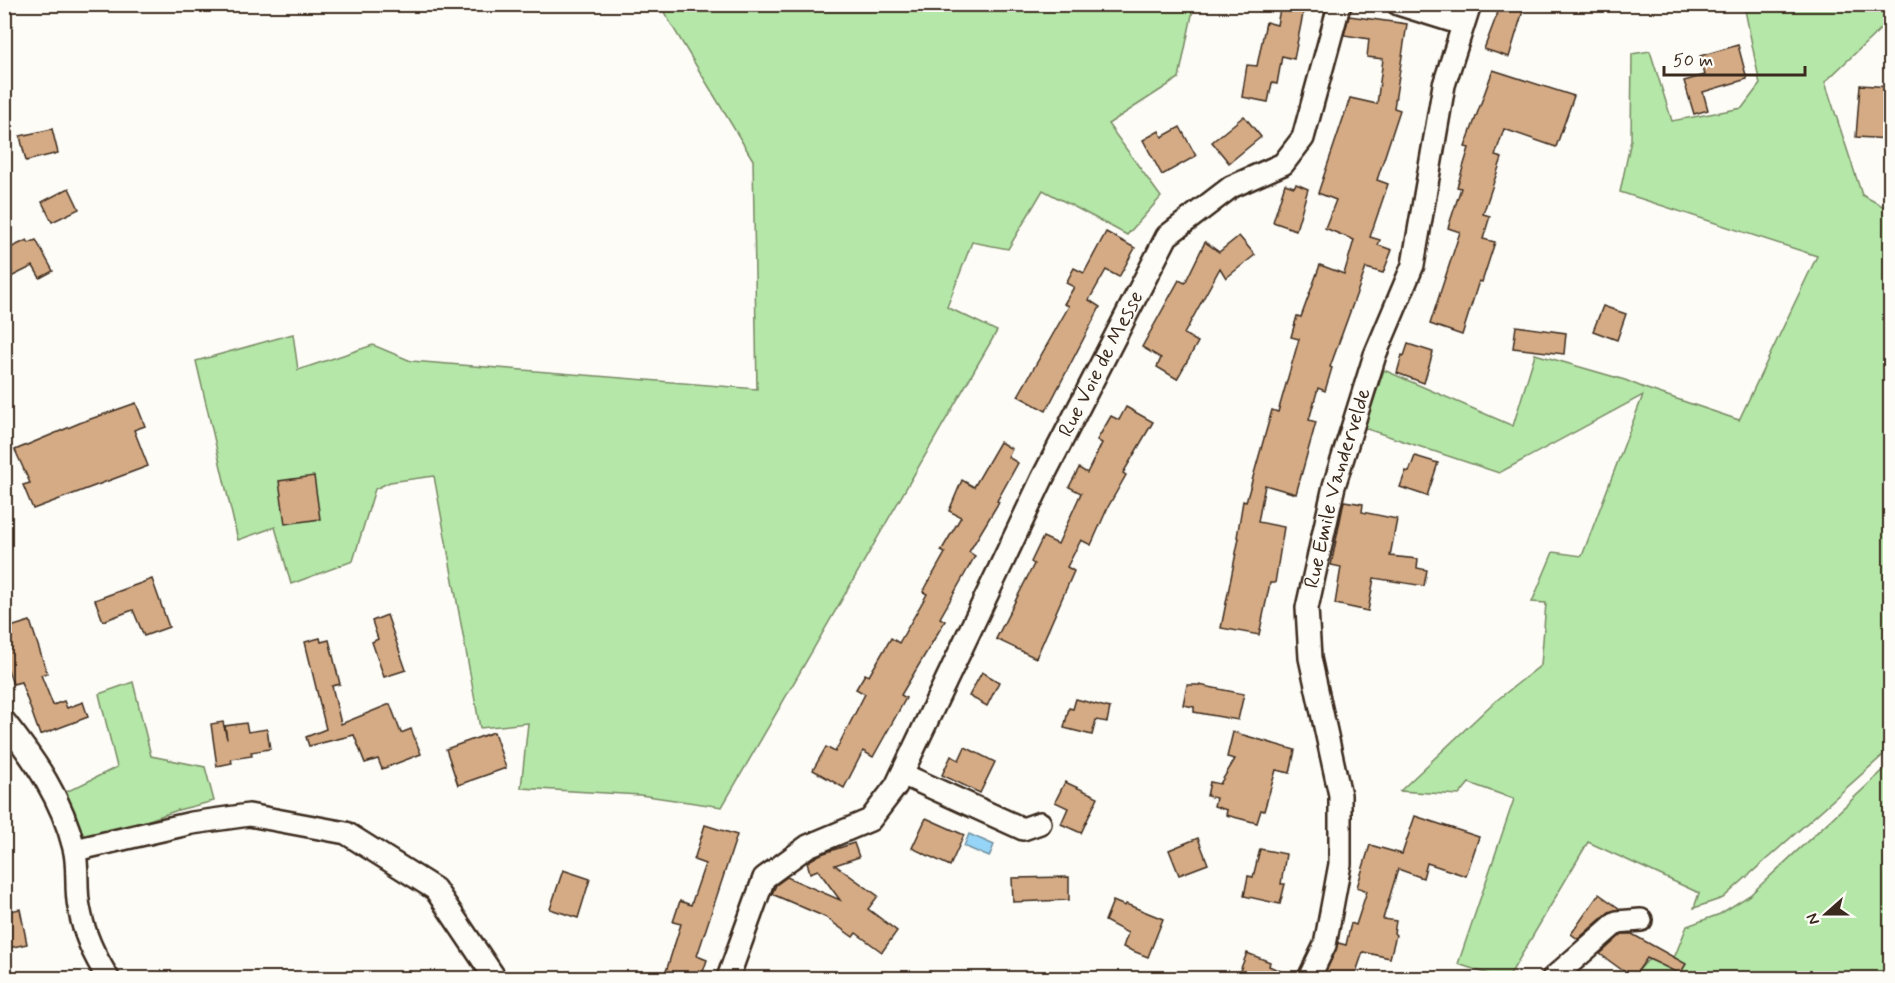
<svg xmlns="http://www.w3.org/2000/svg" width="1895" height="983" font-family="Mynerve,sans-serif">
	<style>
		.green { fill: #b4e7a8; stroke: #788863; stroke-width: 1.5 }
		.water { fill: #96d5f7; stroke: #7291a0; stroke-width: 1.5 }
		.building { fill: #d4ab85; stroke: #3b2a1e; stroke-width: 1.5 }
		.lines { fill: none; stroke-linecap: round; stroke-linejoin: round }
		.minor-casing { stroke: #3b2a1e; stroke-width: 26 }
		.minor { stroke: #fdfcf7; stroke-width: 21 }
		.labels { text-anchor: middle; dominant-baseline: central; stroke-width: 5; stroke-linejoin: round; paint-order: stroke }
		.street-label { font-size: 21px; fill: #3b2a1e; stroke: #fdfcf7 }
	</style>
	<rect width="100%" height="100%" fill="#fdfcf7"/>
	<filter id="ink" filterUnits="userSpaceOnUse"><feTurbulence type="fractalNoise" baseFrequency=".0167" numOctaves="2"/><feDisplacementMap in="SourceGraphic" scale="12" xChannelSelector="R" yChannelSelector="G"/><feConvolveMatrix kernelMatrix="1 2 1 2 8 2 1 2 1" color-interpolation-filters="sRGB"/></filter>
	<g filter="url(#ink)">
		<g class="green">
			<polygon points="662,5 1194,5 1179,78 1108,124 1161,197 1127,235 1043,190 1008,249 972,242 947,307 997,331 722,807 640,795 521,788 528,723 480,728 434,476 390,482 375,489 353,561 291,584 275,527 238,540 196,361 293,334 298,370 373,345 411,361 757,389 753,160 665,14"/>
			<polygon points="1744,5 1783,5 1786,9 1794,5 1890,5 1890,20 1825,82 1862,195 1890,210 1890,749 1723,898 1694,908 1699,893 1588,842 1508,978 1500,978 1458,964 1514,799 1469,783 1459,795 1400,791 1492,704 1541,665 1546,603 1532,602 1553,552 1582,556 1643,395 1499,473 1364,428 1384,370 1513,426 1535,354 1625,380 1647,389 1739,420 1817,256 1620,192 1631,140 1632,54 1650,51 1672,121 1742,108 1760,84"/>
			<polygon points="133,682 151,756 205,767 214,801 178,810 85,842 66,792 117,767 99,694"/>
			<polygon points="1890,764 1890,978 1632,978 1648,960 1672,963 1687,926 1720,914 1750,895"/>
		</g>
		<polygon class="water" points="969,834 994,845 989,857 964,846"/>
		<g class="building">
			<polygon points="1281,4 1305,4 1294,59 1282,56 1277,84 1272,83 1268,102 1242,97 1247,65 1257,66 1266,22 1277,25"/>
			<polygon points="1501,4 1525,4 1509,57 1484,49"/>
			<polygon points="1349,16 1407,24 1394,108 1400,110 1377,180 1388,184 1370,237 1380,240 1378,245 1392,250 1383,273 1366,268 1330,367 1332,368 1325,391 1318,388 1309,420 1316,422 1296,494 1265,485 1258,522 1284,527 1275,583 1270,583 1259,635 1221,628 1239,538 1237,537 1243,501 1246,502 1272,410 1278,412 1299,339 1291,337 1297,316 1301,317 1320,265 1344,274 1354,240 1325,228 1336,200 1318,193 1350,98 1377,104 1383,59 1367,57 1369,39 1344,35"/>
			<polygon points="1738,45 1747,79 1703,92 1708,110 1694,114 1684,81 1705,75 1700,56"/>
			<polygon points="1493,70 1574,96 1556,147 1504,129 1495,156 1502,158 1483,214 1490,216 1483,239 1495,242 1482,282 1479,281 1462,335 1430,324 1460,232 1448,228 1461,188 1457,187 1469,148 1465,147"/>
			<polygon points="1860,85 1890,87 1890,139 1856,137"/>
			<polygon points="1244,116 1261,137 1229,163 1212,142"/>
			<polygon points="1180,127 1196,156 1162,175 1143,140 1159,131 1162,137"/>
			<polygon points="52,129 58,153 26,161 20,136"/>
			<polygon points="1285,184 1294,187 1296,184 1308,189 1296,230 1273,222"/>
			<polygon points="69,188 79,209 52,222 42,202"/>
			<polygon points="1106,232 1135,248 1119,277 1106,270 1089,300 1100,307 1046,411 1018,396 1069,306 1064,304 1074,287 1066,283 1074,268 1084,273"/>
			<polygon points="1239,236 1255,255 1226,278 1220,268 1184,334 1198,342 1177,379 1157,367 1161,358 1142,347 1179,280 1185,283 1205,242 1219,252"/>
			<polygon points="27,240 29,243 36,240 53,271 40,278 33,266 9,278 4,268 4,251"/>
			<polygon points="1603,306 1626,314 1617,340 1593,331"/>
			<polygon points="1516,326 1566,333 1564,354 1513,348"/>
			<polygon points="1408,344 1433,352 1424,383 1397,373 1402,355 1404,356"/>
			<polygon points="136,403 145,426 134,430 148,466 33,509 23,485 30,483 15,450 82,422"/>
			<polygon points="1126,407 1153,422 1123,473 1126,475 1108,507 1091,545 1081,540 1067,567 1074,571 1036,658 996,639 1034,564 1031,562 1043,537 1058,544 1081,493 1069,487 1079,468 1087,473 1102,443 1097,440 1111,416 1119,420"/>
			<polygon points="1000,442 1012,449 1008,457 1018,463 997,501 999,502 969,552 975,556 940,618 945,621 901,695 906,698 873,757 863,751 844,788 813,770 826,747 835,752 865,694 856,689 865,674 869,676 891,638 899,643 927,594 923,592 945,553 941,551 961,517 949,511 962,480 974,487"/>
			<polygon points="1415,456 1438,463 1427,496 1400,487 1406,471 1409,472"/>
			<polygon points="314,476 320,519 285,524 279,481"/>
			<polygon points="1344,501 1363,504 1362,512 1397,519 1390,556 1418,559 1417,568 1427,570 1424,586 1374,578 1368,611 1335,604 1341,567 1331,565"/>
			<polygon points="152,579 169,627 144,636 133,610 103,621 95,600"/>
			<polygon points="387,615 406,670 384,677 372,642 378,639 372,621"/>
			<polygon points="30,621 47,673 41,675 53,705 64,701 67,708 83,702 88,717 40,735 21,682 13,684 4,659 4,629"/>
			<polygon points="320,638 321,642 329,640 340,684 332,686 341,724 390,704 401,733 411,729 421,754 382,769 378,759 365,763 354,735 309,746 306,737 326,729 305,642"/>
			<polygon points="982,672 999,682 987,706 969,696"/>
			<polygon points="1187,685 1199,685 1244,694 1238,720 1194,712 1194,707 1183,705"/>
			<polygon points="1076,699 1110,708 1107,722 1096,720 1092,735 1064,728 1069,708 1073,709"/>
			<polygon points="223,722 227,739 225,726 246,723 248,732 267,729 270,749 251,752 252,756 231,759 232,763 217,766 211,724"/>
			<polygon points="494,732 506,768 458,785 446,749"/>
			<polygon points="1233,732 1295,750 1290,773 1276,770 1264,811 1261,810 1257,823 1226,815 1227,810 1214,806 1216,798 1207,796 1210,782 1220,784 1235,759 1227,757"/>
			<polygon points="965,747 995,762 980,793 942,775 951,756 959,760"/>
			<polygon points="1065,782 1098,797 1081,833 1061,824 1068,808 1055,802"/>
			<polygon points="1415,816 1479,837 1466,876 1427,863 1423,878 1398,869 1383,919 1396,921 1394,933 1396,935 1390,958 1363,952 1354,978 1323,978 1338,943 1346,945 1351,923 1356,925 1367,891 1357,887 1370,845 1402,854"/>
			<polygon points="926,818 964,835 950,866 912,848"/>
			<polygon points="705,825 737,835 697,956 707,960 701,978 664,978 681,924 673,922 680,901 691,905 705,864 694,860"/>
			<polygon points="1198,838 1208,864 1179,875 1169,850"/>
			<polygon points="854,843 859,857 835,865 878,896 868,909 897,931 882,952 856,933 853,937 825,917 772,894 776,885 787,877 840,900 818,870 810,873 807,862 821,854"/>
			<polygon points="1260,849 1286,854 1281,884 1285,884 1280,904 1244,896 1248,876 1253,877"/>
			<polygon points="563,870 590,879 578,918 550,909"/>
			<polygon points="1069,877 1069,900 1013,902 1012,878"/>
			<polygon points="1599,894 1620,909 1609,912 1578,939 1571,934"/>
			<polygon points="1113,901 1125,906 1126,904 1163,919 1148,957 1123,947 1128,933 1105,921"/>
			<polygon points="20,909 27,944 4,949 4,912"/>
			<polygon points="1622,934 1632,934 1686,964 1680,974 1647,958 1633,978 1600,954"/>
			<polygon points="1247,953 1270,962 1269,966 1296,978 1237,978"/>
		</g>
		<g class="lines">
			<g class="minor-casing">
				<g id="minor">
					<polyline points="1398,4 1462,24"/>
					<path d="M4,721C35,760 62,799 74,848C79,867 75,888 79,907C84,935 94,955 108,978"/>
					<polyline points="902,774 1023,829 1040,823"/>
					<polyline points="75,850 192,823 249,815 346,833 435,889 495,978"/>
					<path id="s1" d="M728,978L764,878L808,846L870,820L896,786L1042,479L1167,236L1231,187L1283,164L1303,138L1339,6L1341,4"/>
					<path id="s2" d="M1309,978L1325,945L1340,864V795L1310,658L1307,608L1334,486L1375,355L1413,265L1444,85L1470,4"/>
					<polyline points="1553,978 1617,922 1641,920"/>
				</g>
			</g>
			<use href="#minor" class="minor"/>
		</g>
	</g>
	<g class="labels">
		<g class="street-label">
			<text stroke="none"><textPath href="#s1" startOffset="740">Rue Voie de Messe</textPath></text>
			<text stroke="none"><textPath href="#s2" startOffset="502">Rue Emile Vandervelde</textPath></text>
		</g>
	</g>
	<rect width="1895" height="983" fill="none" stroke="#fdfcf7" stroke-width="24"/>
	<rect x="12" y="12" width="1871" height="959" fill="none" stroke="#3b2a1e" stroke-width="2" filter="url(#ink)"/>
	<g transform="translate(1826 914) rotate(249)" stroke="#fdfcf7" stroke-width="4.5" paint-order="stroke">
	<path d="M0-4.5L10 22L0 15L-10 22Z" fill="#3b2a1e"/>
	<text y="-9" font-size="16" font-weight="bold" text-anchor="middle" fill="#3b2a1e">N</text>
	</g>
	<path d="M1664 66v9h141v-9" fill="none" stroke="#3b2a1e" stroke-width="3"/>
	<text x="1673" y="66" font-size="18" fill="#3b2a1e" stroke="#fdfcf7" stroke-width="4.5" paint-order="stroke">50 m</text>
</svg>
